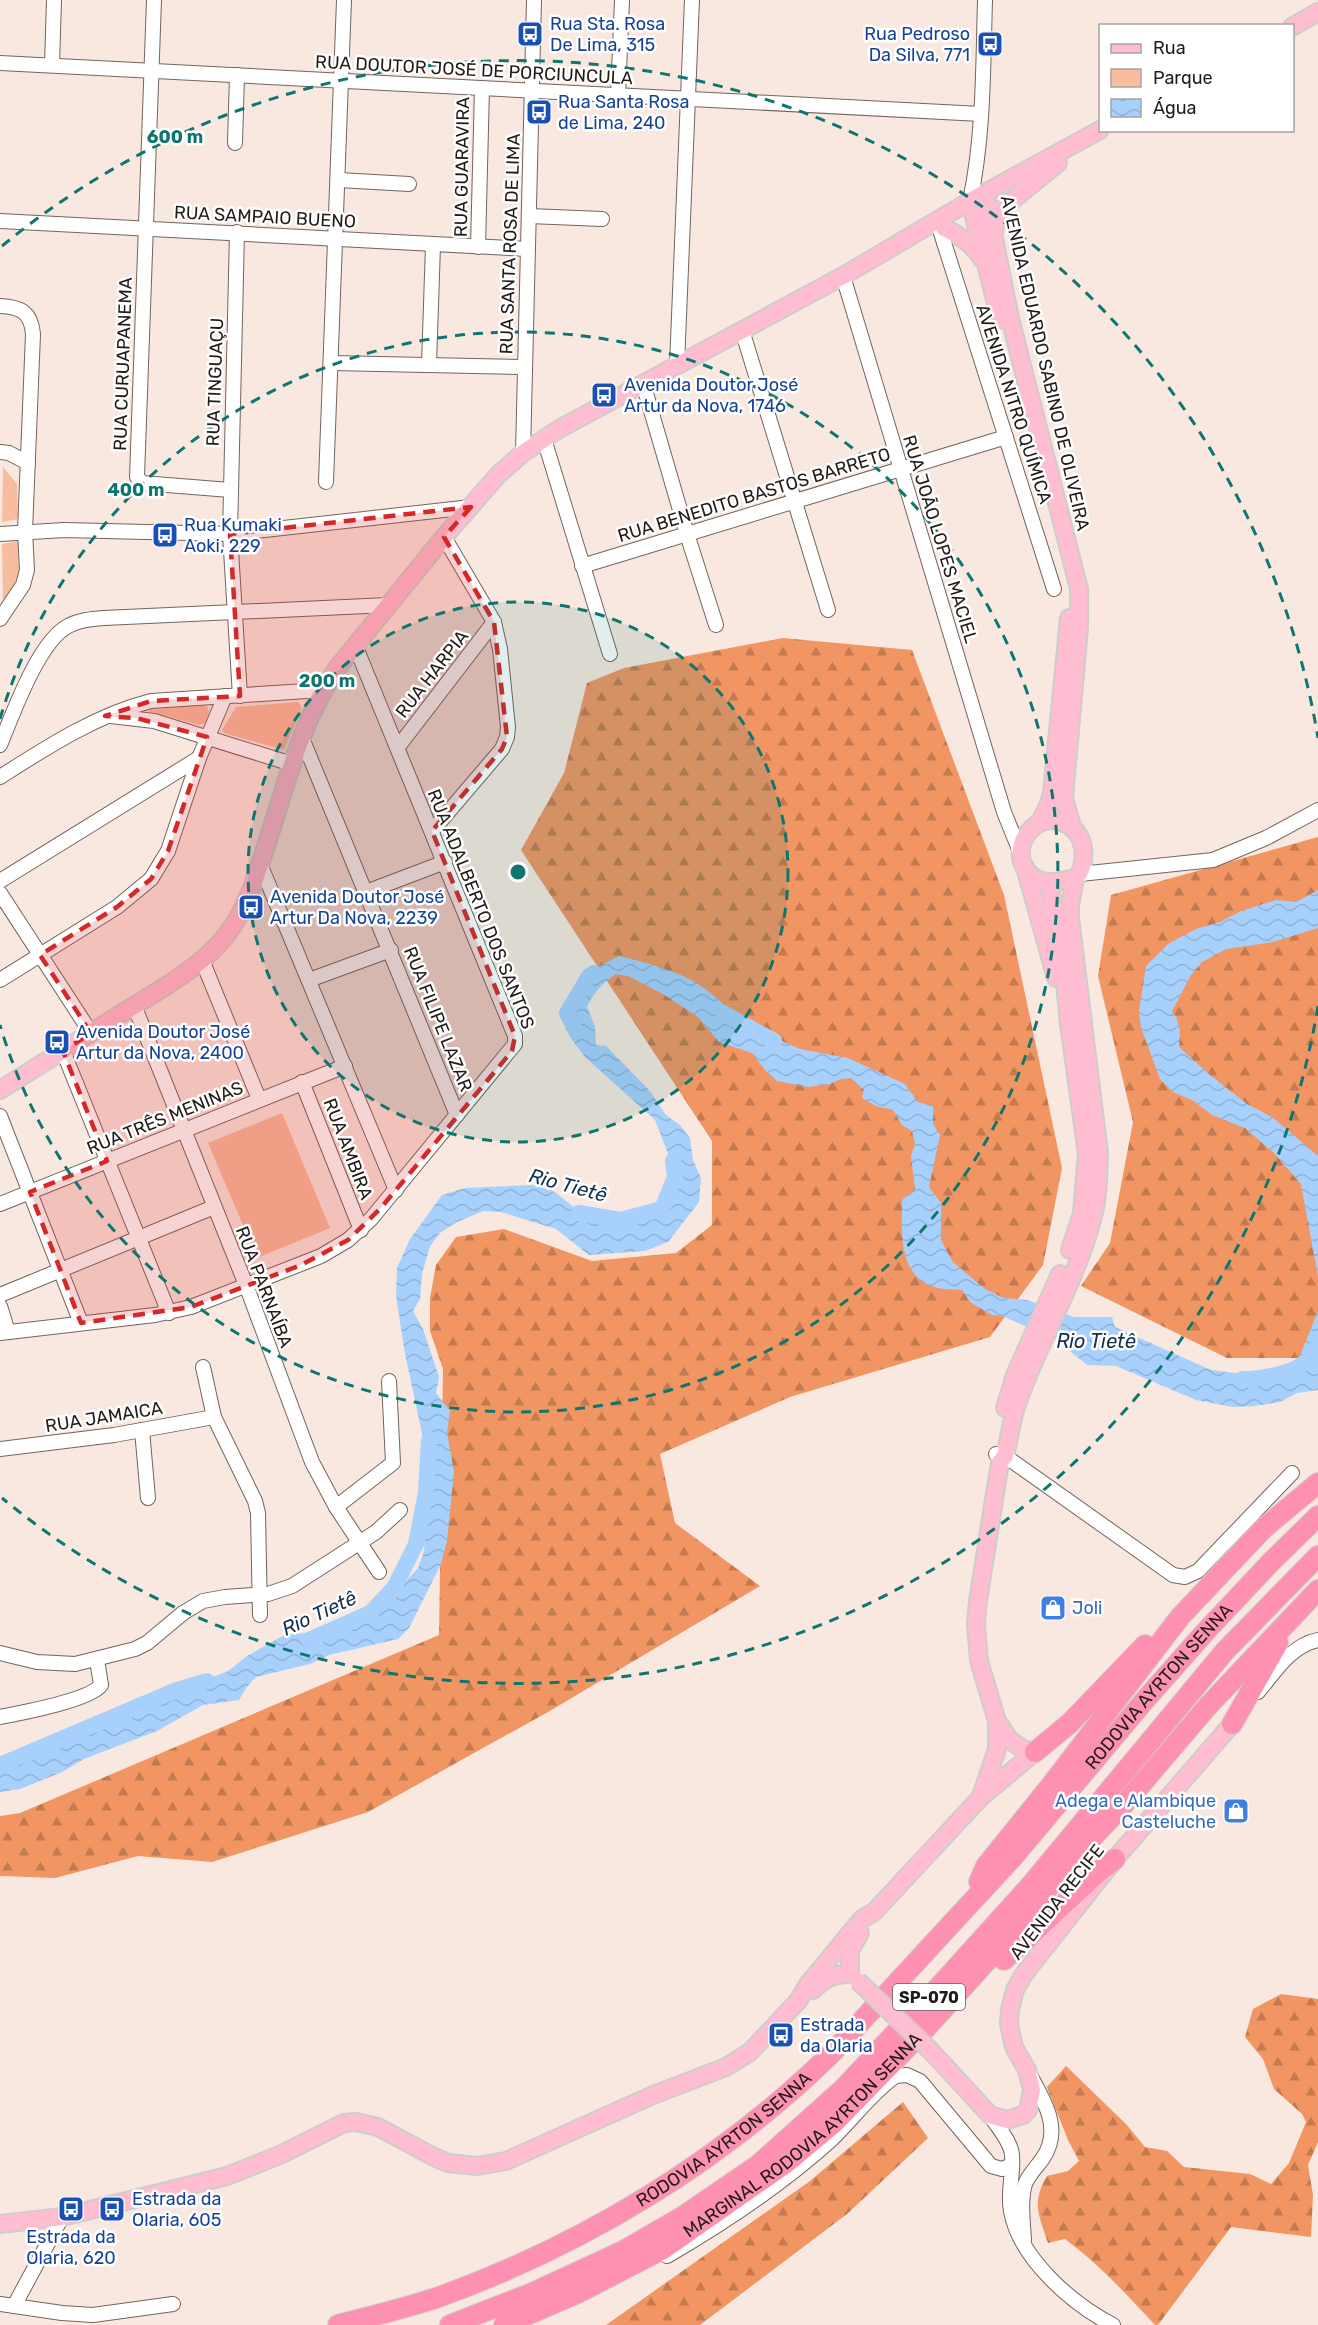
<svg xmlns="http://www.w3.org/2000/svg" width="1318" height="2325" font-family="Rubik,sans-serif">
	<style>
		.forest { fill: url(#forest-firs) }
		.park { fill: #f7bd9e }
		.water { fill: url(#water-waves) }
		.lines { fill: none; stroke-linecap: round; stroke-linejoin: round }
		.river { stroke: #a7d0fd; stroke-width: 16 }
		.minor-casing { stroke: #73655d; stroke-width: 16 }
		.major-casing { stroke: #cecdcc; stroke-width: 20 }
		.highway-casing { stroke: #cecdcc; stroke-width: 22 }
		.minor { stroke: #fff; stroke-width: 14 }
		.major { stroke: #febdd1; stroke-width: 16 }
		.highway { stroke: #fe91b2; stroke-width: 20 }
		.major-bridge-casing { stroke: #cecdcc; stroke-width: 20; stroke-linecap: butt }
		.major-bridge { stroke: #febdd1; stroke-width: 16 }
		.marked { fill: #d62828; fill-opacity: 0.2; stroke: #d62828; stroke-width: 4.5; stroke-dasharray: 12 8; stroke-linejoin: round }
		.ring { fill: none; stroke: #0f766e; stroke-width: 3; stroke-dasharray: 10 8 }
		.labels { text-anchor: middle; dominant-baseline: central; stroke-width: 5; stroke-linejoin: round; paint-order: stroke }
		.shield { fill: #fff; stroke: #64605e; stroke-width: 1.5 }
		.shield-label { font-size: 16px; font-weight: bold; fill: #221c19 }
		.transit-label { font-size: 18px; fill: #164399; stroke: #fff; text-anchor: start }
		.street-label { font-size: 18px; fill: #221c19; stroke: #fff }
		.shop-label { font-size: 18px; fill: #366cbe; stroke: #fff; text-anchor: start }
		.water-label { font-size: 20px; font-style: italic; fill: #14304d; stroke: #fff }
		.centre { fill: #0f766e; stroke: #fff; stroke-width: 3 }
		.ring-label { font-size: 18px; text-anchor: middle; font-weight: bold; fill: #0f766e; stroke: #fff; stroke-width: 5; stroke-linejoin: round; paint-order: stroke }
	</style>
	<defs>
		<pattern id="forest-firs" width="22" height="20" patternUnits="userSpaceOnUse" patternTransform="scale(1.5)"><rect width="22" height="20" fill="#f19663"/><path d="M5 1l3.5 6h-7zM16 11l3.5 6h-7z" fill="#c37a51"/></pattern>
		<pattern id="water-waves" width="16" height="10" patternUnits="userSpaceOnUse" patternTransform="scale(1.5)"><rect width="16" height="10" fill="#a7d0fd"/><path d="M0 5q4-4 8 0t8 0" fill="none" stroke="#8fb2d8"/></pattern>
	</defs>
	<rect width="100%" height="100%" fill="#f9e8df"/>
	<g class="forest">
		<polygon points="783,638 912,650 1004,895 1062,1168 1043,1265 990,1337 790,1397 660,1454 675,1523 760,1586 548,1712 368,1812 212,1862 138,1856 55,1878 0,1876 0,1816 20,1813 439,1635 443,1369 430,1331 430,1298 436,1265 456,1237 504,1229 592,1261 676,1253 712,1225 712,1141 521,850 564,773 587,683 624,668"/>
		<polygon points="1318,837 1318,1358 1227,1358 1081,1286 1110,1243 1133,1122 1098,976 1111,895"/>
		<path d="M1281,1994L1318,1999V2142L1308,2165L1313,2195L1311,2237L1231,2227L1158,2325H1155C1126,2294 1099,2264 1065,2239L1048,2243C1039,2215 1031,2203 1047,2176L1068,2171L1079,2161L1068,2140L1047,2087L1066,2066L1126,2124L1145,2147L1167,2151L1184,2167L1250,2174L1271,2184L1289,2163L1306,2122L1302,2114L1274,2089L1263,2059L1245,2037L1253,2009Z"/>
		<polygon points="903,2102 928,2138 847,2214 700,2325 606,2325 810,2181"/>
	</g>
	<g class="park">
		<polygon points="3,467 17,484 18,519 2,522"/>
		<polygon points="18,541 19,575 3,604 2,544"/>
		<polygon points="298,702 302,707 284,750 224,733 222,730 236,707"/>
		<polygon points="203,705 207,707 209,711 205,723 199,725 144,710"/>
		<polygon points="282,1113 330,1228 257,1258 208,1143"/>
	</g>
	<g class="water">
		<polygon points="1318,890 1318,928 1273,942 1226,949 1202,962 1191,975 1172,1011 1173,1015 1176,1016 1180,1031 1179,1047 1210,1075 1247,1104 1272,1117 1318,1156 1318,1277 1301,1184 1273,1152 1245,1128 1212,1115 1194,1101 1173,1092 1160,1079 1141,1028 1139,1011 1146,966 1168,944 1196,929 1220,922 1241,911 1276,900 1296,902"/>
		<path d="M619,956C680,971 707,980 747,1031H759L800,1049L848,1058L905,1084L918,1102L933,1106V1124L940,1135L929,1187L941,1203V1240L953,1262L985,1289L1004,1298L1027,1300L1074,1317H1112L1115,1327L1211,1370L1267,1377L1299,1358L1318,1311V1390L1297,1393L1280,1402L1255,1406L1233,1407L1196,1400L1116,1366L1087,1365L1055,1339L1002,1316L992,1315L970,1302L962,1290C952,1289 938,1290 929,1285C898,1272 902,1229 902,1200L915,1189L911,1156L915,1143L912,1131L902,1125L893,1110L876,1106L862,1098L864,1090L851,1078L841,1079L830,1084L808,1087L777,1081L765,1070L752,1053L719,1042L698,1017L663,994L628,976L616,974C604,982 593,993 587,1007L595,1026L596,1045L606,1046L650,1091L666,1115L680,1125L690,1138L693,1160L701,1178L699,1202L668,1242L645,1251L589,1255L556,1229L501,1212L483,1211L455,1223L440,1233L430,1246L422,1274L420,1299L413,1311L423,1329L439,1377L436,1393L450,1411L447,1433L454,1472L447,1541L441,1564L409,1628L398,1639L329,1655L310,1664L256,1677L246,1688L239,1700L203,1705L157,1731L84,1759L62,1772L20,1789L0,1792V1762L22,1751L40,1755L175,1692L228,1671L247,1656L286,1634L331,1632L379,1611L418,1568L424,1551L428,1461L405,1354L396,1296L397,1268L410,1239L442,1195L465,1188L533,1185L555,1192L576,1209L618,1220H644L660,1213L670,1201L673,1183L671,1161L655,1120L585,1057L570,1037L560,1017C572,1006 581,994 583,978L598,967Z"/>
	</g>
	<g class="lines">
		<g class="river">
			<polyline points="723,1013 774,1041"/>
			<polyline points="573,1024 567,1013 589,976 594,973"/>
			<polyline points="579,1213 620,1220 662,1209 675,1177 673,1161"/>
			<path d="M1243,1379C1258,1380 1287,1374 1300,1366C1309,1361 1315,1352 1318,1343"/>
			<polyline points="309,1640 370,1613 394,1588 416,1544 426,1492 429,1440"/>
			<polyline points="0,1765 174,1691 207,1681"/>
		</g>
		<g class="minor-casing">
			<g id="minor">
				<polyline points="154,0 137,477 142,483 230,490"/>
				<polyline points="0,63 981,114"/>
				<polyline points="52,65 54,0"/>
				<polyline points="618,95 622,0"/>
				<polyline points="235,143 237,75"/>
				<polyline points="339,180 409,184"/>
				<path d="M970,201C984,135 983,67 985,0"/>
				<polyline points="529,216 602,219"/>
				<polyline points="0,221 528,249"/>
				<polyline points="940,230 1054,589"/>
				<polyline points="237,232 230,534 240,696"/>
				<polyline points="478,247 482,88"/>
				<polyline points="843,276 1004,812 1021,854"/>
				<path d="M0,306C21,307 31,312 33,334L25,531L27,570L23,585L0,619"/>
				<polyline points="742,330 828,610"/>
				<polyline points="331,363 524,367"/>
				<polyline points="429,365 433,245"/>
				<polyline points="677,365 692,0"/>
				<polyline points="643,383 687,534 716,625"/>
				<polyline points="544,439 610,654"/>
				<polyline points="0,452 9,453 28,463"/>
				<polyline points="523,453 534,0"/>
				<polyline points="326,482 344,0"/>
				<polyline points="0,534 64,530 230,534 471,507"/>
				<polyline points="582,566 1006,437"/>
				<polyline points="111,716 154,721 292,764"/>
				<polyline points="302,738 457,1115"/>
				<path d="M0,745C13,714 38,642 68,626C79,620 91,619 104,618L388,605"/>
				<polyline points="398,747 494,622"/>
				<path d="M0,777C47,747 96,715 151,701L322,690"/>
				<polyline points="432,831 502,749 507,737 508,727 500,649 494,622 444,537"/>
				<polyline points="260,864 396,1190"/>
				<polyline points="1080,874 1213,860 1266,838 1318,810"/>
				<polyline points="0,881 199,758"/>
				<polyline points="366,892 445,862"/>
				<polyline points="0,893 91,1033"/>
				<polyline points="202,960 259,1099"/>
				<polyline points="0,980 117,907 151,879 168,851 199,758 225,696"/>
				<polyline points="309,980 391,950"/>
				<polyline points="134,1005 246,1285 312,1462 336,1507 379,1572"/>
				<polyline points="63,1051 169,1313"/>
				<polyline points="302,1082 361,1230"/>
				<polyline points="0,1116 81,1323"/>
				<polyline points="0,1204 345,1066"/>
				<polyline points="0,1295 214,1207"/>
				<polyline points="0,1306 8,1332"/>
				<polyline points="0,1333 155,1315 191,1307 321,1256 348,1240 371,1219 515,1044 515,1036 355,645"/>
				<polyline points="203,1367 214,1417 255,1501 258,1513 260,1615"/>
				<polyline points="142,1430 148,1498"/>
				<polyline points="0,1449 114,1435 214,1417"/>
				<polyline points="996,1454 1005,1456 1173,1575 1185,1577 1198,1571 1292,1473"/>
				<polyline points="336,1507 393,1463 389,1381"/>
				<polyline points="0,1653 37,1662 75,1664 135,1649 147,1643 183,1613 203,1601 225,1597 268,1594 292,1586 376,1532 400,1510"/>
				<path d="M1258,1692C1274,1673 1291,1645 1318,1640"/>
				<path d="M0,1717C21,1713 90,1700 101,1685L97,1660"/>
				<path d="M990,2115C997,2127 1011,2141 1012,2155C1014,2173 1007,2192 1011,2211C1019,2258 1072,2304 1113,2325"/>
				<path d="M1024,2240C1023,2222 1020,2201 1025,2184C1029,2174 1037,2167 1043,2158C1062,2130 1045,2102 1031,2077"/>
				<path d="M667,2256C724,2223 782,2184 831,2140C850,2122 876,2088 896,2076L907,2075L920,2081L991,2166L1002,2169L1012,2165"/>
				<polyline points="0,2304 62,2313 93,2315 173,2304"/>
				<polyline points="14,2306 62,2217"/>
			</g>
		</g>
		<g class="major-casing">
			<g id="major">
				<polyline points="1292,27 1318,12"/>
				<polyline points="985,193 1010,318 1079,589 1079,628 1064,798 1072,826"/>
				<polyline points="970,201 1000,319"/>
				<path d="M944,228C959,235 973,244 982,259"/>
				<polyline points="994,231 999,211 1058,163"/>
				<path d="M1048,820C1073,820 1086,837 1083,861C1082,868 1081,873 1075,878C1066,880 1056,883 1047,882C1010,876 1014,828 1048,820Z"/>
				<polyline points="1040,822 1049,804 1052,793 1069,618"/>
				<polyline points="1025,867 1056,978"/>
				<polyline points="1049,882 1063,963 1069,1024 1087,1154 1082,1213 1070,1250"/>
				<path d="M0,1090C39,1066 77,1041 116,1017C158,990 210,965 236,921C251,896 259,867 268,840C287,781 302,719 338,667L444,537L498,475L523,453L559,429L843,276L970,201L1100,130"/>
				<polyline points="1005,1408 1015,1375 1060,1274"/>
				<path d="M1035,1752L1023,1749L1010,1740L997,1721L979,1661L976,1624L978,1601L1000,1462L1005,1456C1009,1440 1011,1423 1016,1407C1038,1341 1078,1280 1094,1212C1099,1192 1098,1172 1099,1153L1070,918V906L1075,878"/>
				<polyline points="981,1796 997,1749 997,1721"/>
				<polyline points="850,1974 850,1951 860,1933"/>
				<path d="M813,1990C825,1978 833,1974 850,1974"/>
				<polyline points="930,2050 990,2115 1007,2120 1023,2115 1028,2110 1032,2090 1027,2070 1014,2047 1009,2024 1010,2009 1015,1990 1024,1974 1115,1859 1232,1724"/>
				<polyline points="0,2224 62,2217 227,2176 282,2154 344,2123 356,2122 378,2127 432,2156 448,2163 477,2166 506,2161 653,2095 726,2067 750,2052 798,2001 809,1983 862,1919 874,1912 981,1797 1035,1752"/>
			</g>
		</g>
		<g class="highway-casing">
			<g id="highway">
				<polyline points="1232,1724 1278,1643"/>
				<polyline points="1035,1752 1070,1723 1145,1645"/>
				<polyline points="979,1882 986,1866 1052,1784 1180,1617 1264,1528 1318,1483"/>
				<polyline points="1004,1960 1097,1873 1115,1859"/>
				<path id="s1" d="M338,2325C372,2316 406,2308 439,2297C585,2244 722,2161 833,2052L1014,1856L1145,1700L1207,1630L1271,1562L1318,1516"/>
				<polyline points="450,2325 532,2293 623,2251 682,2217 758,2165 843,2089 945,1980 1030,1886 1225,1651 1318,1556"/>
				<path id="s2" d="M504,2325L578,2293L663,2249L786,2163L835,2122L927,2027L1014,1931L1068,1863L1127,1801L1207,1707L1318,1590"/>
			</g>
		</g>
		<use href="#minor" class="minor"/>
		<use href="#major" class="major"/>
		<use href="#highway" class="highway"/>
		<g class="major-bridge-casing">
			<polyline id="major-bridge" points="858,1981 930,2050"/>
		</g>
		<use href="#major-bridge" class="major-bridge"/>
	</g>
	<path class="marked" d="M471,507L444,537L494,622L507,737L502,749L432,831L515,1036L512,1051L380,1209L348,1240L301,1265L191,1307L81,1323L30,1192L107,1161L63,1051L91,1033L40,955L117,907L151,879L168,851L207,737L136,718L105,716L151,701L240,696L230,534Z"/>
	<circle cx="518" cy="872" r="270" fill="#0f766e" fill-opacity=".12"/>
	<g class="ring">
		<circle cx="518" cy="872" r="270"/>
		<path d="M0 719A540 540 0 1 1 0 1025"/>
		<path d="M1318 1006A811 811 0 0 1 2 1498M2 246A811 811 0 0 1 1318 738"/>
	</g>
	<defs>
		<g id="bus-square" transform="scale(1.35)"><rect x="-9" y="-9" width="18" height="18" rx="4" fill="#1a4fb4" stroke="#fff"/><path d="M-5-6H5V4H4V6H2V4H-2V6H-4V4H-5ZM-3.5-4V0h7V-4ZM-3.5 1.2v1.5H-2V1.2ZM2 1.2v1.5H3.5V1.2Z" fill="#fff"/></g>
		<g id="shop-square" transform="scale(1.35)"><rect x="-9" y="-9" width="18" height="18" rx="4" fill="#3f7fe0" stroke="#fff"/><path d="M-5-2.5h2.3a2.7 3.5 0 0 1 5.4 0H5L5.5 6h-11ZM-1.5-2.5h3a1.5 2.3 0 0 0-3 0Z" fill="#fff"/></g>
	</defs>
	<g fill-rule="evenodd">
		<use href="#bus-square" x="530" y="34"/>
		<use href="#bus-square" x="990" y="44"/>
		<use href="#bus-square" x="539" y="112"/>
		<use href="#bus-square" x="604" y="395"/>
		<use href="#bus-square" x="165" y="535"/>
		<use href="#bus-square" x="251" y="907"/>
		<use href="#bus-square" x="57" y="1042"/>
		<use href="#shop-square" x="1053" y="1608"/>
		<use href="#shop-square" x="1236" y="1811"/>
		<use href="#bus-square" x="781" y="2035"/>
		<use href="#bus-square" x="71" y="2209"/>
		<use href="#bus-square" x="112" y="2209"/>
	</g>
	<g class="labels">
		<rect class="shield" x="893" y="1984" width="72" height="26" rx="4.5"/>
		<g class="shield-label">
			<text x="929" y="1997">SP-070</text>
		</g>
		<g class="transit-label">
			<text x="550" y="24">Rua Sta. Rosa<tspan x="550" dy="21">De Lima, 315</tspan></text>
			<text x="970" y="34" text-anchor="end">Rua Pedroso<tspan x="970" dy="21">Da Silva, 771</tspan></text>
			<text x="558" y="102">Rua Santa Rosa<tspan x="558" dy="21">de Lima, 240</tspan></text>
			<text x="624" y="385">Avenida Doutor José<tspan x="624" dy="21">Artur da Nova, 1746</tspan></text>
			<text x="184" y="525">Rua Kumaki<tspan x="184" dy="21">Aoki, 229</tspan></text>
			<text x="270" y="897">Avenida Doutor José<tspan x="270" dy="21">Artur Da Nova, 2239</tspan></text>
			<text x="76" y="1032">Avenida Doutor José<tspan x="76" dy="21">Artur da Nova, 2400</tspan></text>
			<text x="800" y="2025">Estrada<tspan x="800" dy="21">da Olaria</tspan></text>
			<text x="132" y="2199">Estrada da<tspan x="132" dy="21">Olaria, 605</tspan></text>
			<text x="71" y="2237" text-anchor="middle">Estrada da<tspan x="71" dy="21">Olaria, 620</tspan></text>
		</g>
		<g class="street-label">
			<text transform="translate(474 70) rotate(3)">RUA DOUTOR JOSÉ DE PORCIUNCULA</text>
			<text transform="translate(462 167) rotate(-89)">RUA GUARAVIRA</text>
			<text transform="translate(265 217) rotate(3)">RUA SAMPAIO BUENO</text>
			<text transform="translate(510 244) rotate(-88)">RUA SANTA ROSA DE LIMA</text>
			<text transform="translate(1045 363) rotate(77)">AVENIDA EDUARDO SABINO DE OLIVEIRA</text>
			<text transform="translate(123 364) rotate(-88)">RUA CURUAPANEMA</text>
			<text transform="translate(215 382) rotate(-88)">RUA TINGUAÇU</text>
			<text transform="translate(1014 404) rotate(72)">AVENIDA NITRO QUÍMICA</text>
			<text transform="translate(754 495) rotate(-17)">RUA BENEDITO BASTOS BARRETO</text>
			<text transform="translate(940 539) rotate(73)">RUA JOÃO LOPES MACIEL</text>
			<text transform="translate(432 674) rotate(-52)">RUA HARPIA</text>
			<text transform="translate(481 909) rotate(68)">RUA ADALBERTO DOS SANTOS</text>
			<text transform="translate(438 1019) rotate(68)">RUA FILIPE LAZAR</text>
			<text transform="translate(165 1118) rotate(-22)">RUA TRÊS MENINAS</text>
			<text transform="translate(348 1149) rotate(69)">RUA AMBIRA</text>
			<text transform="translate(264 1287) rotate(69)">RUA PARNAÍBA</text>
			<text transform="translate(104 1417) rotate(-9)">RUA JAMAICA</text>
			<text stroke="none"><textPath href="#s1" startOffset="1062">RODOVIA AYRTON SENNA</textPath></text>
			<text transform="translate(1057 1902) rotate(-52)">AVENIDA RECIFE</text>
			<text stroke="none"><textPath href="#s2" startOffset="357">MARGINAL RODOVIA AYRTON SENNA</textPath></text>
			<text stroke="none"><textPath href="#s1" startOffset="432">RODOVIA AYRTON SENNA</textPath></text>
		</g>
		<g class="shop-label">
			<text x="1072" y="1608">Joli</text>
			<text x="1216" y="1801" text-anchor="end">Adega e Alambique<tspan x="1216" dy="21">Casteluche</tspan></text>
		</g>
		<g class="water-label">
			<text transform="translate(568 1185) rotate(15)">Rio Tietê</text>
			<text x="1096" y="1341">Rio Tietê</text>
			<text transform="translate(319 1613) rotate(-25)">Rio Tietê</text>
		</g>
	</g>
	<circle cx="518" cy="872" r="9" class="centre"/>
	<g class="ring-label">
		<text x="175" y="143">600 m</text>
		<text x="136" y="496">400 m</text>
		<text x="327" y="687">200 m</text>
	</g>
	<rect x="1099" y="24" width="195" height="108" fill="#ffffff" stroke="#a7a4a3" stroke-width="1.5"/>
	<rect x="1111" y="44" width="30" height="9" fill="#febdd1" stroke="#a7a4a3" stroke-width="1.5"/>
	<text x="1153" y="54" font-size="18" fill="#221c19">Rua</text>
	<rect x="1111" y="69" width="30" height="18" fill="#f7bd9e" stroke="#a7a4a3" stroke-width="1.5"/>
	<text x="1153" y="84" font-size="18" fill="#221c19">Parque</text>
	<rect x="1111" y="99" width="30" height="18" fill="url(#water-waves)" stroke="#a7a4a3" stroke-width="1.5"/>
	<text x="1153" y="114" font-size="18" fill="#221c19">Água</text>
</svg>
